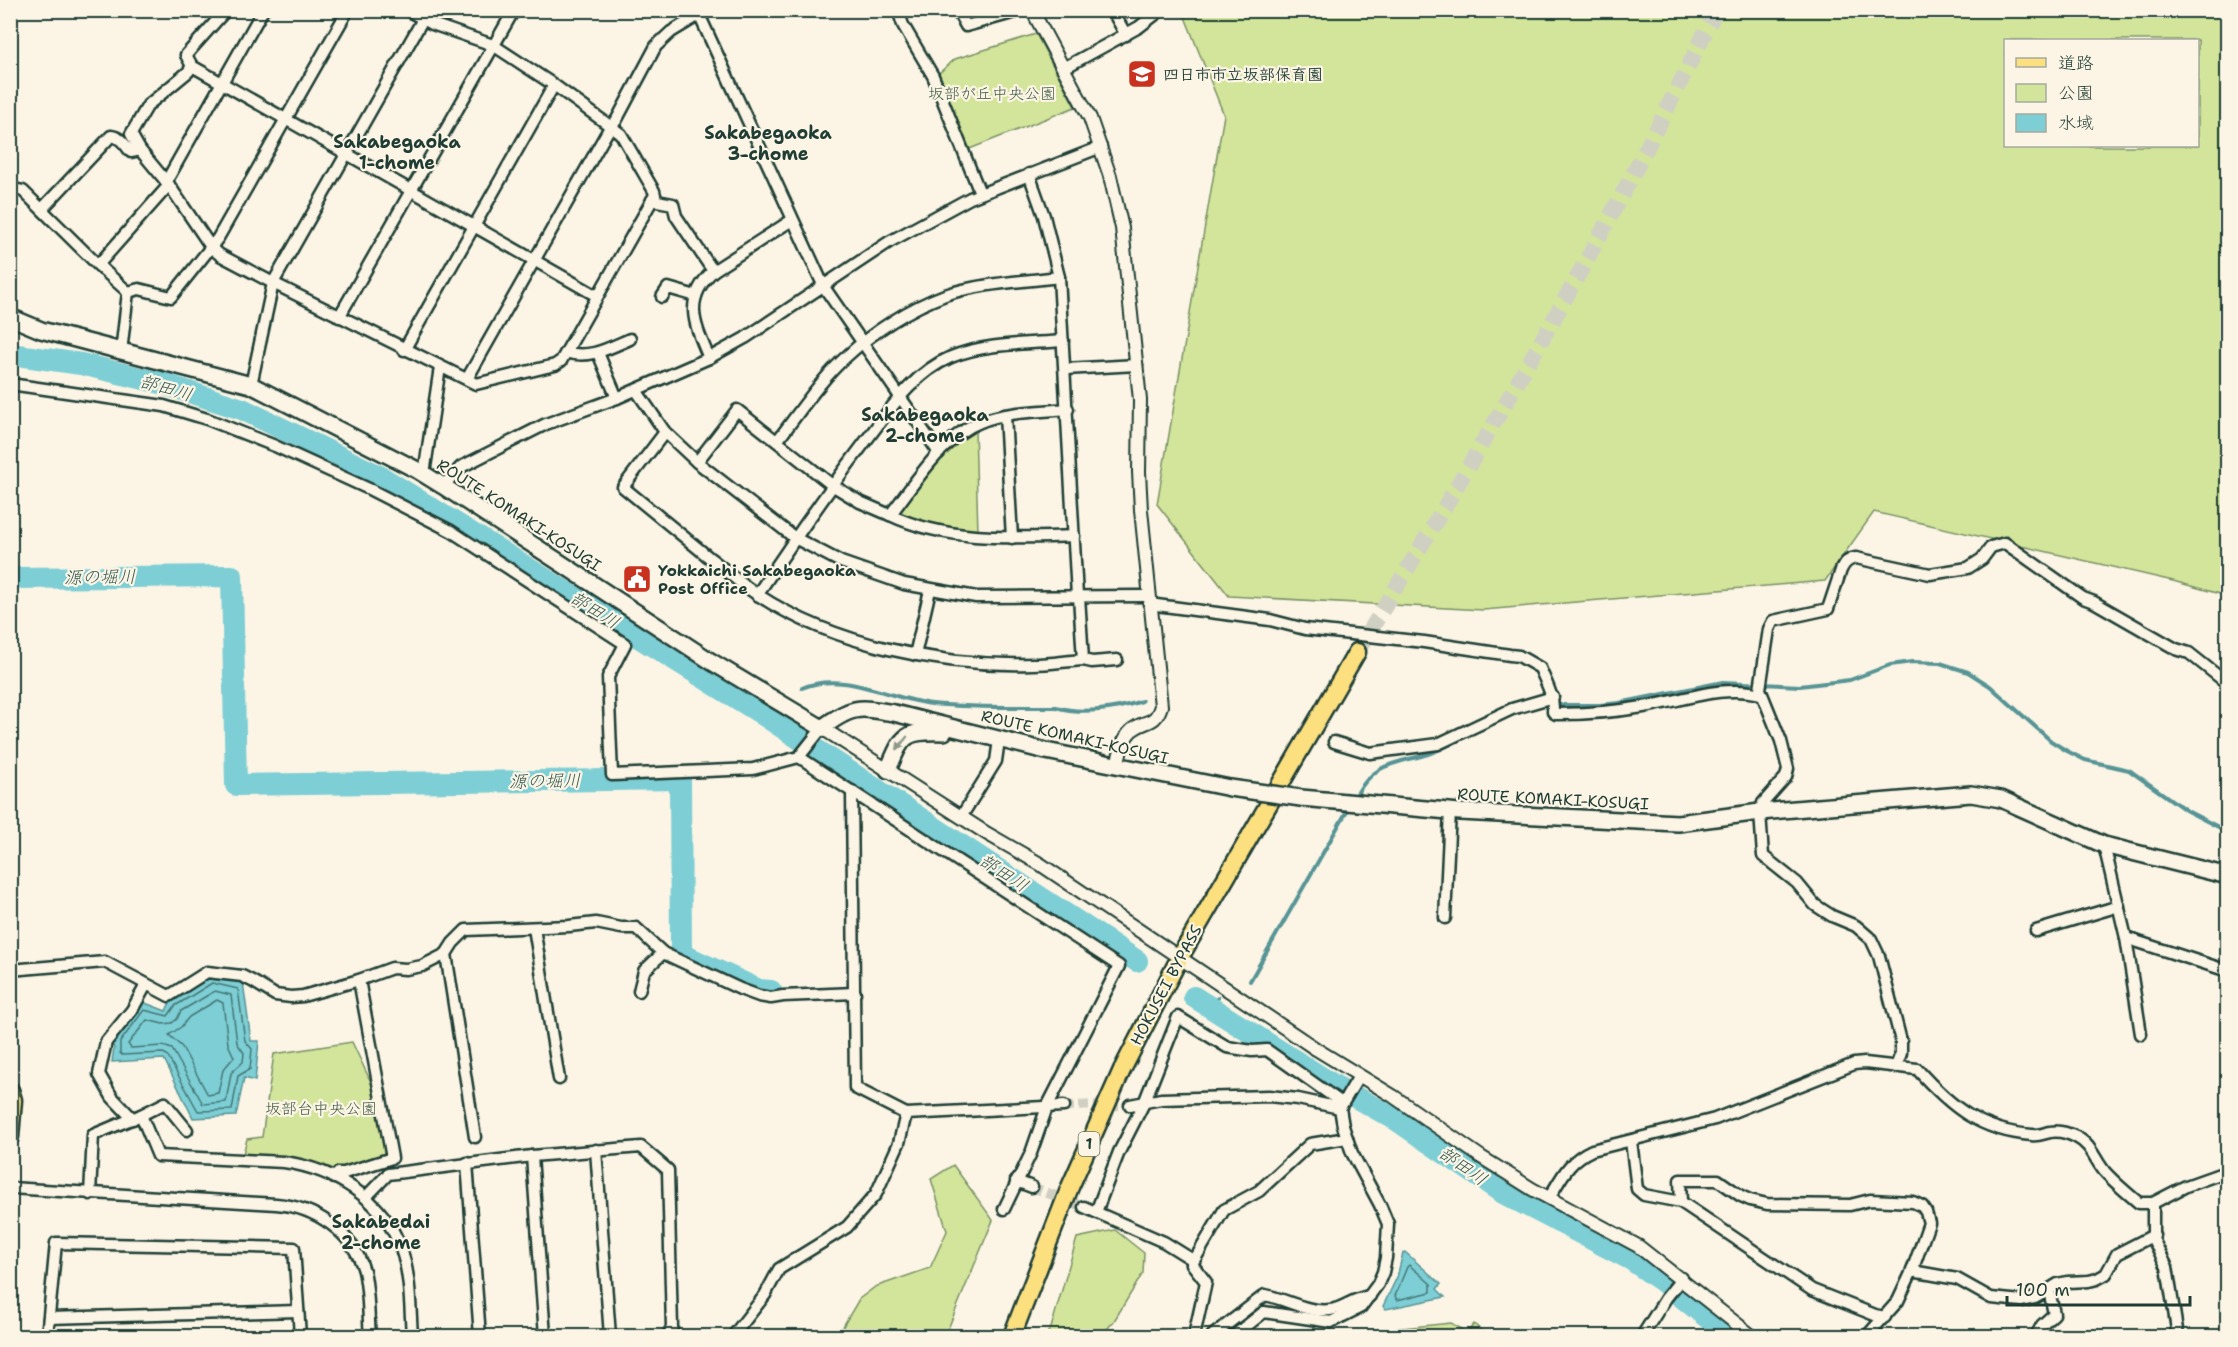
<svg xmlns="http://www.w3.org/2000/svg" width="2238" height="1347" font-family="'Shantell Sans','Klee One',sans-serif">
	<style>
		.green { fill: #d3e59a; stroke: #799167; stroke-width: 1.5; fill-rule: evenodd }
		.water { fill: #7dced5; stroke: #579495; stroke-width: 1.5 }
		.lines { fill: none; stroke-linecap: round; stroke-linejoin: round }
		.shore { stroke: #457774; stroke-width: 1.5 }
		.stream { stroke: #579495; stroke-width: 4 }
		.river { stroke: #7dced5; stroke-width: 22 }
		.minor-tunnel { stroke: #d0d0c2; stroke-width: 10; stroke-dasharray: 10 5; stroke-linecap: butt }
		.trunk-tunnel { stroke: #d0d0c2; stroke-width: 16; stroke-dasharray: 16 8; stroke-linecap: butt }
		.minor-casing { stroke: #1f3d34; stroke-width: 15 }
		.tertiary-casing { stroke: #1f3d34; stroke-width: 16 }
		.secondary-casing { stroke: #1f3d34; stroke-width: 20 }
		.primary-casing { stroke: #1f3d34; stroke-width: 21 }
		.trunk-casing { stroke: #1f3d34; stroke-width: 21 }
		.minor { stroke: #fcf5e5; stroke-width: 10 }
		.tertiary { stroke: #fcf5e5; stroke-width: 12 }
		.secondary { stroke: #fcf5e5; stroke-width: 15 }
		.primary { stroke: #fce080; stroke-width: 16 }
		.trunk { stroke: #fce080; stroke-width: 16 }
		.secondary-bridge-casing { stroke: #1f3d34; stroke-width: 20; stroke-linecap: butt }
		.secondary-bridge { stroke: #fcf5e5; stroke-width: 15 }
		.oneway { fill: #8e998c }
		.labels { text-anchor: middle; dominant-baseline: central; stroke-width: 4.5; stroke-linejoin: round; paint-order: stroke }
		.shield { fill: #fcf5e5; stroke: #617469; stroke-width: 1.5 }
		.shield-label { font-size: 15px; font-weight: bold; fill: #1f3d34 }
		.poi-label { font-size: 16px; font-weight: bold; fill: #1f3d34; stroke: #fcf5e5; text-anchor: start }
		.park-label { font-size: 16px; fill: #435f48; stroke: #fcf5e5 }
		.street-label { font-size: 16px; fill: #1f3d34; stroke: #fcf5e5 }
		.neighbourhood-label { font-size: 18px; font-weight: bold; fill: #1f3d34; stroke: #fcf5e5 }
		.water-label { font-size: 18px; font-style: italic; fill: #325a54; stroke: #fcf5e5 }
	</style>
	<rect width="100%" height="100%" fill="#fcf5e5"/>
	<filter id="ink" filterUnits="userSpaceOnUse"><feTurbulence type="fractalNoise" baseFrequency=".0167" numOctaves="2"/><feDisplacementMap in="SourceGraphic" scale="12" xChannelSelector="R" yChannelSelector="G"/><feConvolveMatrix kernelMatrix="1 2 1 2 8 2 1 2 1" color-interpolation-filters="sRGB"/></filter>
	<g filter="url(#ink)">
		<g class="green">
			<path d="M1186,11H2227V596L2173,581L1874,512L1825,581L1483,610L1229,596L1157,504L1224,115L1183,12ZM2006,40H2198V146H2006Z"/>
			<polygon points="1036,34 1075,107 967,150 938,74 955,59"/>
			<polygon points="975,428 978,533 947,529 900,516 898,511 951,446"/>
			<polygon points="352,1042 377,1095 387,1155 344,1169 330,1169 314,1162 289,1157 243,1154 247,1139 262,1137 274,1054"/>
			<polygon points="953,1165 993,1220 945,1336 789,1336 838,1335 859,1299 875,1287 930,1268 947,1231 931,1179"/>
			<polygon points="1115,1230 1144,1253 1143,1273 1114,1321 1101,1336 1045,1336 1051,1328 1077,1238"/>
			<polygon points="1451,1323 1467,1333 1474,1324 1488,1336 1369,1336 1373,1331"/>
		</g>
		<g class="water">
			<polygon points="211,976 243,982 251,1041 259,1041 255,1081 244,1078 236,1116 193,1118 164,1059 112,1062 114,1047 111,1045 140,1001 166,1011 170,1002"/>
			<polygon points="1405,1252 1441,1284 1437,1289 1445,1297 1386,1309 1383,1306 1397,1277 1403,1253"/>
		</g>
		<g class="lines">
			<g class="shore">
				<polygon points="212,983 238,989 245,1041 252,1049 250,1069 238,1076 232,1110 198,1111 167,1055 163,1053 122,1055 120,1053 120,1042 144,1010 168,1016 175,1006"/>
				<polygon points="215,991 231,995 237,1043 244,1053 243,1062 231,1073 226,1102 203,1104 172,1049 163,1046 131,1048 128,1044 147,1020 163,1024 172,1023 177,1019 181,1011"/>
				<polygon points="217,1000 223,1003 228,1044 234,1057 223,1070 218,1093 208,1095 182,1047 169,1035 181,1027 189,1017"/>
				<polygon points="1409,1265 1431,1284 1431,1292 1397,1300 1395,1296 1407,1267"/>
			</g>
			<g class="stream">
				<path d="M802,688C843,670 889,699 932,704C973,708 1015,707 1056,707C1082,715 1117,709 1142,701"/>
				<polyline points="1541,705 1600,705 1619,703 1723,682 1800,686 1850,680 1890,665 1912,662 1940,663 1968,672 1990,686 2051,741 2067,751 2085,760 2129,770 2187,811 2228,832"/>
				<path d="M1355,797C1374,762 1395,764 1428,754C1441,750 1451,744 1463,738"/>
				<polyline points="1250,981 1348,809"/>
				<polyline points="1206,1004 1218,998"/>
			</g>
			<g class="river">
				<polyline points="10,354 81,364 161,383 242,409 383,478 762,714 1137,961"/>
				<polyline points="10,578 232,576 234,677"/>
				<polyline points="234,686 236,785 680,779 681,954 759,990 771,991"/>
				<polyline points="1194,997 1337,1087 1395,1119 1501,1192 1630,1259 1662,1281 1730,1336"/>
			</g>
			<g class="minor-tunnel">
				<polyline points="1064,1106 1130,1105"/>
				<polyline points="1032,1187 1084,1207"/>
			</g>
			<path class="trunk-tunnel" d="M1357,652C1485,442 1609,232 1716,10"/>
			<g class="minor-casing">
				<g id="minor">
					<polyline points="348,10 218,238 211,247 169,185 140,150 131,134 148,105 188,72 192,66 597,296"/>
					<polyline points="697,10 824,287 939,453"/>
					<polyline points="898,10 903,25 933,76 980,193"/>
					<polyline points="957,10 966,26 1023,10"/>
					<polyline points="1112,10 1126,35"/>
					<polyline points="192,66 186,55 226,10"/>
					<polyline points="1064,68 1139,27 1161,10"/>
					<polyline points="1029,174 1044,216 1059,277 1077,596"/>
					<polyline points="166,182 263,10"/>
					<polyline points="10,188 23,191 98,265 128,292"/>
					<path d="M652,200L673,204L676,216L713,271C682,300 695,325 709,358"/>
					<path d="M42,209L111,136C121,137 125,145 131,152L140,150"/>
					<polyline points="98,265 169,185"/>
					<polyline points="713,271 792,220"/>
					<polyline points="128,292 139,289 171,297 211,247 220,255 273,283 476,384 555,365 561,361 655,195 654,191 621,134 554,85 493,45 432,24 407,10"/>
					<polyline points="662,297 668,288 696,296"/>
					<polyline points="339,317 514,10"/>
					<polyline points="404,350 554,85"/>
					<polyline points="121,352 128,292"/>
					<path d="M566,352C588,360 609,348 630,339"/>
					<polyline points="598,353 617,398"/>
					<polyline points="1065,369 1137,365"/>
					<polyline points="467,379 610,127 616,121 656,46 671,32 699,15"/>
					<polyline points="10,384 164,406 207,419 275,446 369,489 451,531 625,644 608,677 612,775 753,769 799,757 822,728"/>
					<polyline points="251,385 273,283 423,19"/>
					<polyline points="636,390 665,432 697,462 795,538 841,562 904,584 976,597 1148,596"/>
					<path d="M1068,409C1039,412 1007,411 980,422C943,436 914,485 890,515C948,542 1011,538 1074,536"/>
					<polyline points="1005,415 1012,538"/>
					<path d="M665,432L623,487C652,511 682,535 711,559C727,571 742,585 758,595C834,645 943,667 1033,664C1050,664 1066,661 1083,660L1079,596"/>
					<path d="M777,441C799,413 820,380 847,356C874,331 910,308 945,295C980,283 1022,282 1059,277"/>
					<polyline points="697,462 737,410 832,485 860,502 890,515"/>
					<polyline points="424,474 440,367"/>
					<polyline points="443,486 461,467 546,424 617,398 709,358 745,338 889,242 970,198 1101,147"/>
					<path d="M757,595C791,544 825,495 862,446C887,414 911,374 951,357C985,343 1027,344 1063,341"/>
					<path d="M1149,604L1270,620L1305,629L1424,642L1510,655L1519,656L1540,668C1546,683 1554,696 1553,712L1556,714C1585,714 1614,712 1643,707C1683,701 1721,684 1761,694"/>
					<polyline points="915,655 930,590"/>
					<polyline points="1083,660 1092,662 1117,660"/>
					<polyline points="1334,742 1370,753 1438,744 1512,709 1553,697"/>
					<polyline points="799,757 1119,966 1047,1107 1031,1153 1004,1209"/>
					<polyline points="852,791 855,1088 906,1114 1064,1106"/>
					<polyline points="961,817 996,761 999,740"/>
					<polyline points="2104,845 2126,938 2141,1034"/>
					<polyline points="1445,918 1450,811"/>
					<polyline points="534,928 559,1079"/>
					<polyline points="2036,931 2119,906"/>
					<polyline points="2126,938 2228,971"/>
					<polyline points="446,954 475,1137"/>
					<polyline points="10,970 105,962 169,996 207,972 242,976 252,981 275,995 291,997 303,996 359,980 392,968 406,969 422,966 446,954 453,943 466,930 569,926 596,923 621,928 636,928 663,953 740,989 759,996 771,998 783,996 855,993"/>
					<polyline points="639,991 644,971 663,953"/>
					<path d="M1896,1067L1901,1053V1041L1879,956L1871,939L1856,926L1832,916L1815,905L1797,883L1763,856L1760,812L1763,803L1786,777L1788,769L1781,741L1760,689L1769,629L1773,621L1828,609L1841,570C1844,563 1848,559 1856,558L1930,574L1968,568L1982,559L1991,547L2005,543L2083,598L2094,602L2176,649L2189,653L2228,684"/>
					<polyline points="1130,1105 1161,1099 1269,1096 1298,1099 1340,1108"/>
					<polyline points="141,1115 165,1103 187,1130"/>
					<polyline points="133,1119 112,1097 99,1074 106,1042 132,1010 146,985"/>
					<polyline points="1631,1141 1637,1189 1644,1195 1681,1202 1680,1180 1718,1180 1741,1196 1750,1200 1767,1204 1850,1205 1870,1200 1913,1202 1922,1206 1926,1212 1929,1223 1912,1271 1898,1301 1867,1336"/>
					<polyline points="596,1150 610,1336"/>
					<polyline points="532,1156 545,1336"/>
					<polyline points="467,1163 480,1336"/>
					<polyline points="334,1178 338,1173 344,1173 392,1158 359,980"/>
					<polyline points="1016,1181 1032,1187"/>
					<path d="M10,1188L276,1204C315,1207 353,1232 364,1271C369,1292 368,1315 370,1336"/>
					<path d="M90,1194L93,1135L141,1115L158,1156L284,1162C334,1169 384,1199 401,1249C411,1276 410,1308 412,1336"/>
					<polyline points="366,1197 388,1174 532,1156 641,1147 668,1170 672,1328 667,1336"/>
					<path d="M1549,1198C1562,1177 1568,1161 1592,1150L1715,1119L1854,1064L1865,1063L1917,1069C1951,1107 1980,1131 2032,1135C2039,1136 2044,1133 2050,1132C2059,1130 2068,1133 2076,1137C2092,1145 2094,1159 2105,1172C2115,1183 2127,1193 2139,1203H2153L2186,1186L2228,1171"/>
					<polyline points="1681,1202 1812,1290 1875,1315 1885,1317"/>
					<polyline points="2153,1203 2153,1239 2167,1267 2178,1336"/>
					<polyline points="1084,1207 1164,1242 1193,1260"/>
					<polyline points="1096,1212 1119,1152 1144,1103 1178,1017 1227,1047 1252,1051 1267,1050 1342,1103"/>
					<polyline points="1912,1271 1957,1279 1991,1298 2022,1301 2035,1298 2058,1284 2067,1282 2089,1281 2097,1279 2106,1274 2117,1254 2154,1235"/>
					<polyline points="49,1318 298,1311"/>
					<polyline points="47,1336 56,1243 294,1248 300,1336"/>
					<polyline points="733,1336 765,1295 779,1269 847,1227 876,1194 899,1143 906,1114"/>
					<polyline points="1194,1336 1206,1282 1192,1264 1224,1210 1259,1191 1310,1144 1347,1138"/>
					<path d="M1212,1336L1265,1295C1286,1299 1308,1313 1330,1310C1343,1309 1353,1298 1370,1296"/>
					<polyline points="1234,1336 1264,1312 1331,1322 1361,1307 1378,1284 1383,1272 1386,1258 1388,1224 1380,1205 1352,1153 1343,1126 1340,1108 1359,1076"/>
					<polyline points="1642,1336 1666,1298 1682,1278"/>
					<polyline points="2036,1336 2042,1325 2054,1314 2049,1290"/>
				</g>
			</g>
			<g class="tertiary-casing">
				<g id="tertiary">
					<path d="M1032,10L1090,118L1110,176L1122,228L1140,400L1139,472L1141,510L1161,706C1155,726 1146,719 1132,730C1122,739 1120,754 1117,766"/>
					<polyline points="822,728 986,833 1040,864 1316,1049 1393,1096 1481,1157 1532,1189 1638,1246 1752,1336"/>
				</g>
			</g>
			<g class="secondary-casing">
				<g id="secondary">
					<path d="M10,317L41,330L251,385L417,470L443,486L712,662L822,728C852,705 859,707 894,713L1046,751L1230,788"/>
					<path d="M888,770C903,734 904,731 944,732"/>
					<polyline points="1301,798 1460,812 1678,823 1760,812 1971,794 2001,799 2104,845 2228,876"/>
				</g>
			</g>
			<g class="primary-casing">
				<polyline id="primary" points="10,1090 13,1100 10,1137"/>
			</g>
			<g class="trunk-casing">
				<polyline id="trunk" points="1012,1336 1070,1187 1122,1070 1180,957 1357,652"/>
			</g>
			<use href="#minor" class="minor"/>
			<use href="#tertiary" class="tertiary"/>
			<use href="#secondary" class="secondary"/>
			<use href="#primary" class="primary"/>
			<use href="#trunk" class="trunk"/>
			<g class="secondary-bridge-casing">
				<polyline id="secondary-bridge" points="1230,788 1301,798"/>
			</g>
			<use href="#secondary-bridge" class="secondary-bridge"/>
		</g>
		<defs><path id="oneway-solid" d="M-6-.8H1V-3.2L6.5 0L1 3.2V.8H-6Z" transform="scale(1.5)"/></defs>
		<use class="oneway" href="#oneway-solid" transform="translate(902 743) rotate(129)"/>
	</g>
	<defs>
		<g id="school-square" transform="scale(1.5)"><rect x="-9" y="-9" width="18" height="18" rx="4" fill="#c8321e" stroke="#fcf5e5"/><path d="M0-5L7-2L0 1L-7-2ZM-4 1L0 2.5L4 1V4Q0 6-4 4Z" fill="#fff"/></g>
		<g id="civic-square" transform="scale(1.5)"><rect x="-9" y="-9" width="18" height="18" rx="4" fill="#c8321e" stroke="#fcf5e5"/><path d="M-.6-6.5H3V-4.5H.6V-3L4-1V1h2V6H-6V1h2V-1L-.6-3ZM-1.2 2.5V6h2.4V2.5Z" fill="#fff"/></g>
	</defs>
	<g fill-rule="evenodd">
		<use href="#school-square" x="1142" y="74"/>
		<use href="#civic-square" x="637" y="579"/>
	</g>
	<g class="labels">
		<rect class="shield" x="1078.5" y="1132" width="21" height="24" rx="4.5"/>
		<g class="shield-label">
			<text x="1089" y="1144">1</text>
		</g>
		<g class="poi-label">
			<text x="1163" y="74">四日市市立坂部保育園</text>
			<text x="658" y="570">Yokkaichi Sakabegaoka<tspan x="658" dy="18">Post Office</tspan></text>
		</g>
		<g class="park-label">
			<text x="992" y="93">坂部が丘中央公園</text>
			<text x="321" y="1108">坂部台中央公園</text>
		</g>
		<g class="street-label">
			<text transform="translate(519 515) rotate(33)">ROUTE KOMAKI-KOSUGI</text>
			<text transform="translate(1075 737) rotate(13)">ROUTE KOMAKI-KOSUGI</text>
			<text transform="translate(1553 799) rotate(3)">ROUTE KOMAKI-KOSUGI</text>
			<text transform="translate(1166 985) rotate(-62)">HOKUSEI BYPASS</text>
		</g>
		<g class="neighbourhood-label">
			<text x="768" y="133">Sakabegaoka<tspan x="768" dy="21">3-chome</tspan></text>
			<text x="397" y="142">Sakabegaoka<tspan x="397" dy="21">1-chome</tspan></text>
			<text x="925" y="415">Sakabegaoka<tspan x="925" dy="21">2-chome</tspan></text>
			<text x="381" y="1222">Sakabedai<tspan x="381" dy="21">2-chome</tspan></text>
		</g>
		<g class="water-label">
			<text transform="translate(166 388) rotate(16)">部田川</text>
			<text transform="translate(100 577) rotate(-1)">源の堀川</text>
			<text transform="translate(595 610) rotate(32)">部田川</text>
			<text transform="translate(545 781) rotate(-1)">源の堀川</text>
			<text transform="translate(1004 873) rotate(33)">部田川</text>
			<text transform="translate(1463 1166) rotate(35)">部田川</text>
		</g>
	</g>
	<rect width="2238" height="1347" fill="none" stroke="#fcf5e5" stroke-width="36"/>
	<rect x="18" y="18" width="2202" height="1311" fill="none" stroke="#1f3d34" stroke-width="2" filter="url(#ink)"/>
	<rect x="2004" y="39" width="195" height="108" fill="#fcf5e5" stroke="#a4ab9e" stroke-width="1.5"/>
	<rect x="2016" y="58" width="30" height="9" fill="#fce080" stroke="#a4ab9e" stroke-width="1.5"/>
	<text x="2058" y="69" font-size="18" fill="#1f3d34">道路</text>
	<rect x="2016" y="84" width="30" height="18" fill="#d3e59a" stroke="#a4ab9e" stroke-width="1.5"/>
	<text x="2058" y="99" font-size="18" fill="#1f3d34">公園</text>
	<rect x="2016" y="114" width="30" height="18" fill="#7dced5" stroke="#a4ab9e" stroke-width="1.5"/>
	<text x="2058" y="129" font-size="18" fill="#1f3d34">水域</text>
	<path d="M2007 1296v9h183v-9" fill="none" stroke="#1f3d34" stroke-width="3"/>
	<text x="2016" y="1296" font-size="18" fill="#1f3d34" stroke="#fcf5e5" stroke-width="4.5" paint-order="stroke">100 m</text>
</svg>
